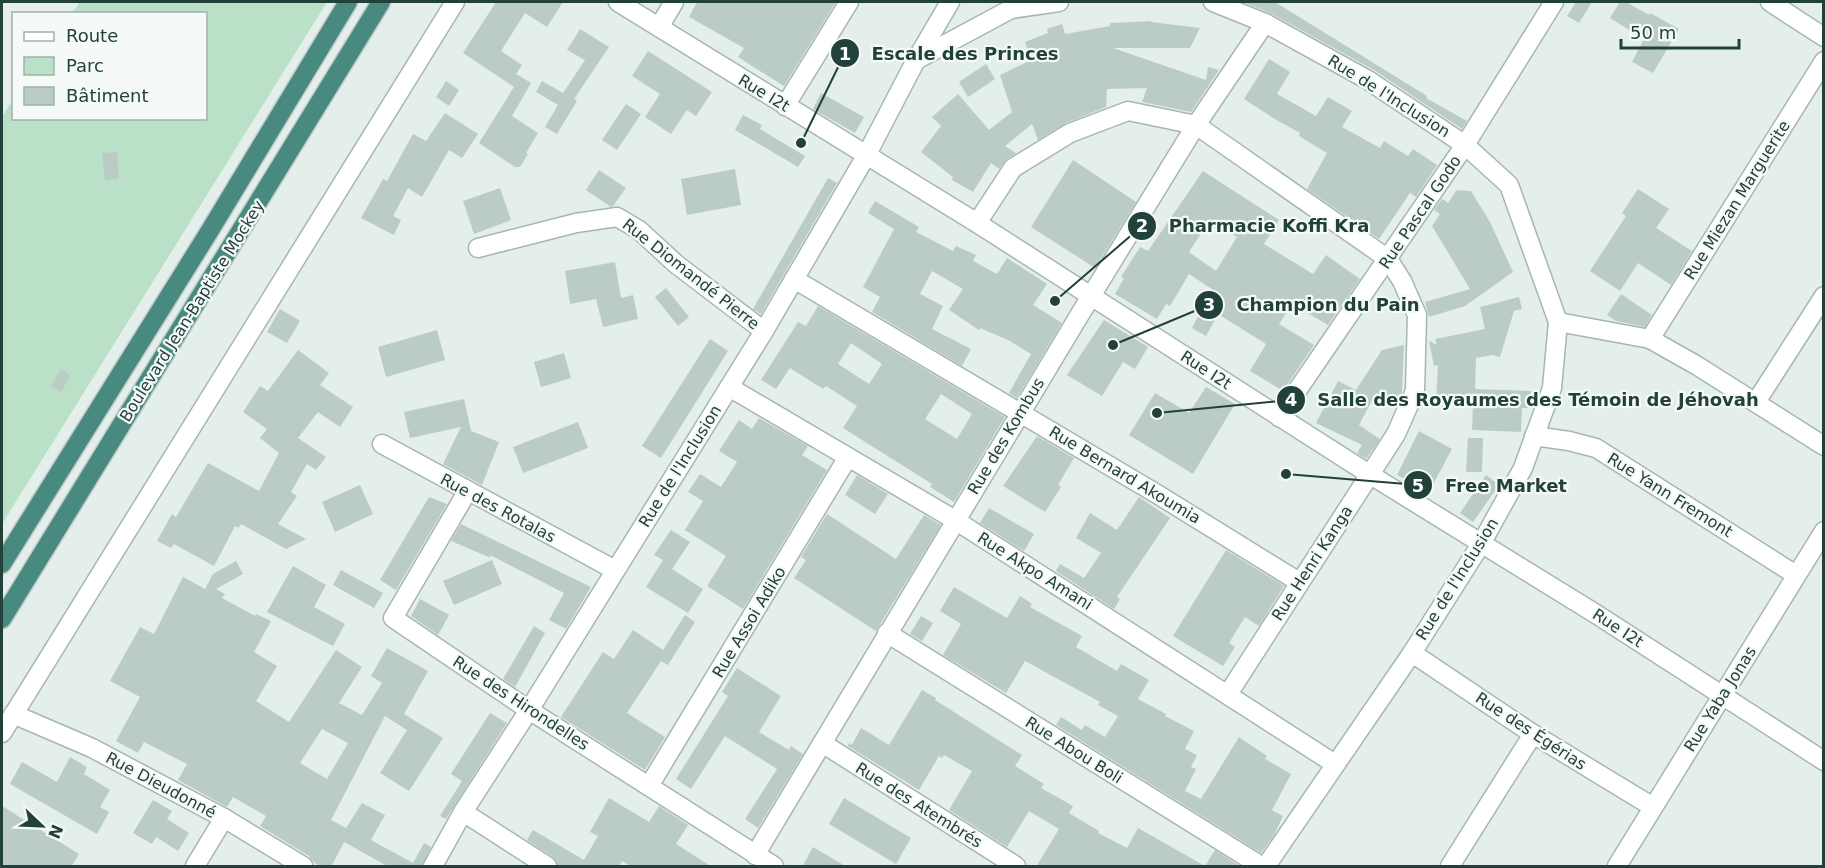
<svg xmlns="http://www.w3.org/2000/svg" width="1825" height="868" font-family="'DejaVu Sans',sans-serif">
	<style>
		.green { fill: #bbe0c8 }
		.building { fill: #bbccc6; fill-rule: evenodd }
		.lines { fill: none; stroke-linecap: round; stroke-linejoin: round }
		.minor-casing { stroke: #a6b7b2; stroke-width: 21 }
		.tertiary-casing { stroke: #a6b7b2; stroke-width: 21 }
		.trunk-casing { stroke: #c1cac8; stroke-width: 21 }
		.minor { stroke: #fff; stroke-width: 18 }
		.tertiary { stroke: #fff; stroke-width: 18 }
		.trunk { stroke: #488a80; stroke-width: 18 }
		.labels { text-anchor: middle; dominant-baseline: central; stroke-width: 4.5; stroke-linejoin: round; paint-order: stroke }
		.street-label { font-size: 16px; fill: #22413b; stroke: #f5faf8 }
		.leader { fill: none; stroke: #22413b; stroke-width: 2 }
		.callout-dot { fill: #22413b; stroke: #f5faf8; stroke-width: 2 }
		.mark-label { font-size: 18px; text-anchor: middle; font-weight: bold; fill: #fff }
		.callout-label { font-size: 18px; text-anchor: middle; font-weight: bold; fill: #22413b; stroke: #f5faf8; stroke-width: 4.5; stroke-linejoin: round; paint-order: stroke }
	</style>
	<rect width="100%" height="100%" fill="#e4eeea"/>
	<polygon class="green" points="80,2 327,2 2,524 2,117 13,99 14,118 206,118 206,14 72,13"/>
	<g class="building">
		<polygon points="496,2 563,2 547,27 525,13 501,51 522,65 516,74 531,83 512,116 538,133 526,153 528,154 520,167 515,167 479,143 514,87 463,53"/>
		<polygon points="697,2 836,2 784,86 738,57 744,48 689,17"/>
		<polygon points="1243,2 1275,2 1427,96 1426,98 1467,121 1462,129 1374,70 1270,13"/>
		<polygon points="1576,2 1592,2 1579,23 1567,16"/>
		<polygon points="1620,2 1626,2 1649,15 1650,13 1679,29 1653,73 1632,62 1644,39 1610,18"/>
		<polygon points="1151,21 1151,22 1200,28 1190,48 1113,48 1206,80 1208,67 1219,70 1191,112 1142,102 1147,88 1107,89 1106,107 1066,123 1038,140 1032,124 1005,146 1016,153 1007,159 999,169 991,163 973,192 952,180 953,177 921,152 941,126 932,117 958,94 989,130 1012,112 1000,75 1031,60 1025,42 1048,33 1047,29 1062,24 1065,34 1110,26 1110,23"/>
		<polygon points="580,29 609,47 574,99 577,101 557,134 545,127 558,105 536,92 542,81 563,93 585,60 567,50"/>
		<polygon points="648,51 712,92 696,116 687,110 671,134 645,117 660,94 632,76"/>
		<polygon points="1269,59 1290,72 1277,94 1316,116 1328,97 1352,111 1342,127 1380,148 1384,141 1408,156 1413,149 1437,165 1416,197 1410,193 1379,239 1307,189 1327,153 1299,136 1300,133 1273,118 1244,99"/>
		<polygon points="986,64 995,79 968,97 959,82"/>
		<polygon points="446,81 459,90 449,106 436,97"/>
		<polygon points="821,93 864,117 855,133 813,109"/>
		<polygon points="626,104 641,114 617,150 602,140"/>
		<polygon points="445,113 478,134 462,158 449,150 422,197 408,188 393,216 401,220 394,235 361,218 383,179 387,181 413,134 426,141"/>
		<polygon points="743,115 762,125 760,129 805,156 798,167 735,130"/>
		<polygon points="117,152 119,179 105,180 102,153"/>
		<polygon points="1073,160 1136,202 1095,268 1031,227"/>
		<polygon points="735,169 741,205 687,215 681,179"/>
		<polygon points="599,170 626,188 613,206 611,207 586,190"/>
		<path d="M1203,171L1279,220L1264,244L1313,274L1326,255L1360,279L1328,325L1292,304L1279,324L1314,345L1283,391L1250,371L1266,344L1218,314L1206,336L1192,328L1212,289L1189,274L1170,306L1166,304L1157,319L1115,294L1124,278L1121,277L1140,247L1148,251ZM1209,221L1237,237L1216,271L1189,252Z"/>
		<polygon points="828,178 837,183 761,314 753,309"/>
		<polygon points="500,188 511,220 474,234 463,201"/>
		<polygon points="1638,189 1669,209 1656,228 1692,251 1671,285 1638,263 1620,291 1590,271 1626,216 1622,213"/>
		<polygon points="1457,190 1471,191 1490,222 1513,272 1465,306 1429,317 1425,302 1470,289 1432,226 1440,214 1434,210 1442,199 1448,203"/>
		<polygon points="875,201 919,227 916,232 953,251 956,246 976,255 973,261 997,274 1007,258 1047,284 1033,305 1062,323 1017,398 1009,393 1031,354 1008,340 980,328 979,330 949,310 963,289 932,271 920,294 943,306 932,329 971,349 962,366 872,312 880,297 863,287 894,229 868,213"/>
		<polygon points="615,262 621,298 633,295 638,319 603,327 596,299 570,304 565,271"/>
		<polygon points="666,288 689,317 678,326 655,297"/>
		<polygon points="1621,294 1652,315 1645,327 1616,321 1607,315"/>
		<polygon points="1519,297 1522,309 1514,311 1500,357 1492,355 1476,358 1475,389 1531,391 1531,408 1522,408 1521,432 1472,430 1473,404 1436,403 1438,365 1434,366 1429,341 1437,345 1435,339 1485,329 1480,307"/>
		<path d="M818,306L1005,417L954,502L930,487L932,484L843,428L857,406L826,386L823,389L790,368L776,389L761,380L798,322L806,326ZM851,343L882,364L869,384L838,364ZM941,394L972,414L957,439L925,419Z"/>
		<polygon points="280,309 300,321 287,343 267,332"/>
		<polygon points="1104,320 1148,347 1135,369 1123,362 1102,396 1067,375"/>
		<polygon points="437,330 445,360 386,377 378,347"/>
		<polygon points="710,339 728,351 661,458 642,446"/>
		<polygon points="1404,345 1402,392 1397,405 1376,393 1359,425 1380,439 1366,459 1357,453 1362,445 1316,423 1338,381 1356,390 1382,350"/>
		<polygon points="298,350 329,373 320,385 353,407 340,427 318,412 298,438 326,457 316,470 307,464 291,492 297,496 278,524 306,539 286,549 241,524 239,528 235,526 214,566 174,544 171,548 157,541 172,514 176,517 208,463 259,491 279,453 260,438 267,429 243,412 260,386 268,391"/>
		<polygon points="564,353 571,378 541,387 534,362"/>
		<polygon points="61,369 71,375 61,392 51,386"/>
		<polygon points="1206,387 1235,404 1193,474 1129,435 1155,393 1189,413"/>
		<polygon points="464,399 471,431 499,442 482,485 443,464 461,427 410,438 404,412"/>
		<polygon points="759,418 808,446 802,455 827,470 743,609 707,586 726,556 685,530 703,501 688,492 700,474 721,487 737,462 719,451 739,420 752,429"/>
		<polygon points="578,422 588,448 523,473 513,447"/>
		<polygon points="1419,431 1452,449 1429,492 1397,475"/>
		<polygon points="1037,436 1074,458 1058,485 1061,487 1045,512 1003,486"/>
		<polygon points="1468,438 1483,438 1482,472 1466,472"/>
		<polygon points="857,475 888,494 875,514 845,495"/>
		<polygon points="1486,475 1499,485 1473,522 1460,513"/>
		<polygon points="360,485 373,514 335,532 322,502"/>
		<polygon points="429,497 447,504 396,590 380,580"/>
		<polygon points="1139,497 1170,518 1117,597 1120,599 1114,609 1056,571 1060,564 1084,578 1101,553 1076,538 1090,513 1117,530"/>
		<polygon points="989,508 1034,534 1024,551 980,523"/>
		<polygon points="827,514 896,559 924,515 941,525 876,631 794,578 806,560 801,557"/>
		<polygon points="461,524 591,587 566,629 549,620 564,593 490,555 491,558 451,541"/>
		<polygon points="671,530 690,542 672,569 703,589 688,613 646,587 663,560 654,555"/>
		<polygon points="1226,550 1284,586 1259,626 1245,617 1229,643 1235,647 1223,666 1173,636"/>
		<polygon points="492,560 502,584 454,605 443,581"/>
		<path d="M236,561L243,574L216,589L225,594L222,598L255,616L256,614L271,621L254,652L277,666L256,701L289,722L336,650L362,667L339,703L362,715L382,683L371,676L387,648L428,671L404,714L443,738L409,791L380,773L407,730L385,716L331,820L346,828L362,803L385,815L371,840L413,863L424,843L431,847L422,867H389L344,842L331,867H321L313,862L309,856L260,826L266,816L233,797L227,807L178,780L187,764L144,742L138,753L116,741L140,697L110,681L140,627L154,634L183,577L205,589L213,574ZM322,729L348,743L327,779L300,763Z"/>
		<polygon points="293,566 326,585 314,607 345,624 333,646 267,612"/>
		<polygon points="341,570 383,593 374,608 333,585"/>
		<polygon points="954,587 1007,618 1020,596 1032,604 1030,607 1082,636 1076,647 1117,671 1121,664 1149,680 1138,699 1166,714 1165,716 1194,731 1185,749 1197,755 1191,767 1196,769 1185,791 1201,799 1239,737 1267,756 1265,759 1291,774 1272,810 1283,816 1274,835 1261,853 1056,725 1061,717 1082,730 1085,725 1105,737 1118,716 1098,705 1100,702 1025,661 1006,693 943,655 961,624 940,611"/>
		<polygon points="420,599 449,615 438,635 411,616"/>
		<polygon points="685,615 695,622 668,665 661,661 627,713 665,737 645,770 561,717 603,652 614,659 633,630 663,650"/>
		<polygon points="921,616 933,623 922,641 910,634"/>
		<polygon points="534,626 545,633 515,687 503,679"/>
		<polygon points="737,668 781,696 759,732 789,750 791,746 803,754 758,828 745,819 777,769 725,736 691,789 676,779 728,696 722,692"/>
		<polygon points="922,690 936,698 935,700 1022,755 1015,766 1044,784 1041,788 1073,806 1069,813 1099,831 1098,833 1127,848 1138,828 1205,866 1215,850 1241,867 1036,867 1059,829 1029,811 1007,847 949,810 972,771 944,755 942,758 939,756 919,790 848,746 849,743 852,745 861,728 889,745"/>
		<polygon points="490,713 507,723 446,819 440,816 462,781 451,774"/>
		<polygon points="70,757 87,767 84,774 110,790 100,807 109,812 97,834 10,784 22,762 57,782"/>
		<polygon points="609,798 649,822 659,806 688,825 676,844 712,867 632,867 622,861 619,867 558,867 553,857 527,840 533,830 584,860 598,836 590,832"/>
		<polygon points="844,798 911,838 896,864 829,824"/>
		<polygon points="153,800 172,811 167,819 189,833 178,851 156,837 152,844 133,833"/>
		<polygon points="2,806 79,854 71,867 2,867"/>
		<polygon points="813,847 847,867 802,867"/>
	</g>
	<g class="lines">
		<g class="minor-casing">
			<g id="minor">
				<polyline points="618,2 977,223 1369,474 1596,614 1824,761"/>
				<polyline points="1213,2 1265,23 1368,80 1465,145 1509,185 1558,322 1552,388 1523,468 1481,544 1412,653 1266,866"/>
				<polyline points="1770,2 1824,37"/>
				<polyline points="659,27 674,2"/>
				<polyline points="916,60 1011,9 1059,2"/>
				<polyline points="785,106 849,2"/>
				<polyline points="977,223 1013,168 1070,133 1128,111 1196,125 1388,259 1402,281 1417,315 1415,391 1396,434 1228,694"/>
				<polyline points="478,248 576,223 617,217 639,230 676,264 764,331"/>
				<polyline points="794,279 1157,494 1299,582"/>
				<polyline points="1558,322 1650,339 1696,365 1824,446"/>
				<polyline points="1650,339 1824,61"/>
				<polyline points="729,387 955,520 1335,764"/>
				<polyline points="1756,402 1824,296"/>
				<polyline points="1279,417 1465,145 1554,2"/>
				<polyline points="1534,436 1569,441 1596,448 1796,575"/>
				<polyline points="382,444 615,570"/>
				<polyline points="467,492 393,618 529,710 774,866"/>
				<polyline points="887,633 1261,866"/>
				<polyline points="1412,653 1533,734 1653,807"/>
				<polyline points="13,714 92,748 224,818 303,866"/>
				<polyline points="822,743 1016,866"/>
				<polyline points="649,786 848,457"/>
				<polyline points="463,812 547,866"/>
				<polyline points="755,855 1091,296 1196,125 1265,23"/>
				<polyline points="195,866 224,818"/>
				<polyline points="433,866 463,812 529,710 764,331 866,156 916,60 950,2"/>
				<polyline points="1450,866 1533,734"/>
				<polyline points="1617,866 1824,531"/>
			</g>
		</g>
		<g class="tertiary-casing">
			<polyline id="tertiary" points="2,733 455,2"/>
		</g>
		<g class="trunk-casing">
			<g id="trunk">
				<polyline points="2,564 209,232 348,2"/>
				<polyline points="2,619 381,2"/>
			</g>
		</g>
		<use href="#minor" class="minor"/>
		<use href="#tertiary" class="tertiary"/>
		<use href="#trunk" class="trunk"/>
	</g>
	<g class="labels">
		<g class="street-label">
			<text transform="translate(764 93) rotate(31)">Rue I2t</text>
			<text transform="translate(1389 96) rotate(32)">Rue de l'Inclusion</text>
			<text transform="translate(1737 200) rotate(-58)">Rue Miezan Marguerite</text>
			<text transform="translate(1420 212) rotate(-56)">Rue Pascal Godo</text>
			<text transform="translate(691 274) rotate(38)">Rue Diomandé Pierre</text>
			<text transform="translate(192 311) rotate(-58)">Boulevard Jean-Baptiste Mockey</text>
			<text transform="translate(1206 370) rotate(33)">Rue I2t</text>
			<text transform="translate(1006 436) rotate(-59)">Rue des Kombus</text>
			<text transform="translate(680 466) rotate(-58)">Rue de l'Inclusion</text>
			<text transform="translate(1125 475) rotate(31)">Rue Bernard Akoumia</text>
			<text transform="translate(1670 495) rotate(32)">Rue Yann Fremont</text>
			<text transform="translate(498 508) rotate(28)">Rue des Rotalas</text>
			<text transform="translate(1312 563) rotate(-57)">Rue Henri Kanga</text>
			<text transform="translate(1035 571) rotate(32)">Rue Akpo Amani</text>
			<text transform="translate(1457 579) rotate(-58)">Rue de l'Inclusion</text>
			<text transform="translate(749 622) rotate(-59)">Rue Assoi Adiko</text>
			<text transform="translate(1618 628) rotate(33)">Rue I2t</text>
			<text transform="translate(1720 699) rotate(-58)">Rue Yaba Jonas</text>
			<text transform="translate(521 703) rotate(33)">Rue des Hirondelles</text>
			<text transform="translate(1531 731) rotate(33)">Rue des Égérias</text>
			<text transform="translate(1074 750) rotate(32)">Rue Abou Boli</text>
			<text transform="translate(161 785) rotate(28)">Rue Dieudonné</text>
			<text transform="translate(919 805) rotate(32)">Rue des Atembrés</text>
		</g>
	</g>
	<path class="leader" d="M801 143L845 53M1055 301L1142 226M1113 345L1209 305M1157 413L1291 400M1286 474L1418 485"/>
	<g class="callout-dot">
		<circle cx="801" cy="143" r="6"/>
		<circle cx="1055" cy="301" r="6"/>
		<circle cx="1113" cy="345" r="6"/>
		<circle cx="1157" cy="413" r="6"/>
		<circle cx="1286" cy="474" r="6"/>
		<circle cx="845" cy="53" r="15"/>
		<circle cx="1142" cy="226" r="15"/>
		<circle cx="1209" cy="305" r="15"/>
		<circle cx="1291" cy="400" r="15"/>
		<circle cx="1418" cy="485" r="15"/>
	</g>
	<g class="mark-label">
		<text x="845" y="60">1</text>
		<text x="1142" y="232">2</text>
		<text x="1209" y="311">3</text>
		<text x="1291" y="406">4</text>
		<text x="1418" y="492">5</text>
	</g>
	<g class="callout-label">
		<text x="965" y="60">Escale des Princes</text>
		<text x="1269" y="232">Pharmacie Koffi Kra</text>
		<text x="1328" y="311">Champion du Pain</text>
		<text x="1538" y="406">Salle des Royaumes des Témoin de Jéhovah</text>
		<text x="1506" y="492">Free Market</text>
	</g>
	<rect width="1825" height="868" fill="none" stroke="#22413b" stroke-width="6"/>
	<rect x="12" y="12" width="195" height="108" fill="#f5faf8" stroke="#a1b0ac" stroke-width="1.5"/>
	<rect x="24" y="32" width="30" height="9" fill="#ffffff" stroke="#a1b0ac" stroke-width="1.5"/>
	<text x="66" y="42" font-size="18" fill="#22413b">Route</text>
	<rect x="24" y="57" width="30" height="18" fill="#bbe0c8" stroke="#a1b0ac" stroke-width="1.5"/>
	<text x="66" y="72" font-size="18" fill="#22413b">Parc</text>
	<rect x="24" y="87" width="30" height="18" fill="#bbccc6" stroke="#a1b0ac" stroke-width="1.5"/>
	<text x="66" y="102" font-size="18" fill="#22413b">Bâtiment</text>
	<g transform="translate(42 826) rotate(113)" stroke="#f5faf8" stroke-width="4.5" paint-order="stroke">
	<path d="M0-4.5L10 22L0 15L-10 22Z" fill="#22413b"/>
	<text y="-9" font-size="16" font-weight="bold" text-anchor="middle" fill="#22413b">N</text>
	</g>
	<path d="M1621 39v9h118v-9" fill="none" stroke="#22413b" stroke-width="3"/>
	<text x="1630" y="39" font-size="18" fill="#22413b" stroke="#f5faf8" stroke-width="4.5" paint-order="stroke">50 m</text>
</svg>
